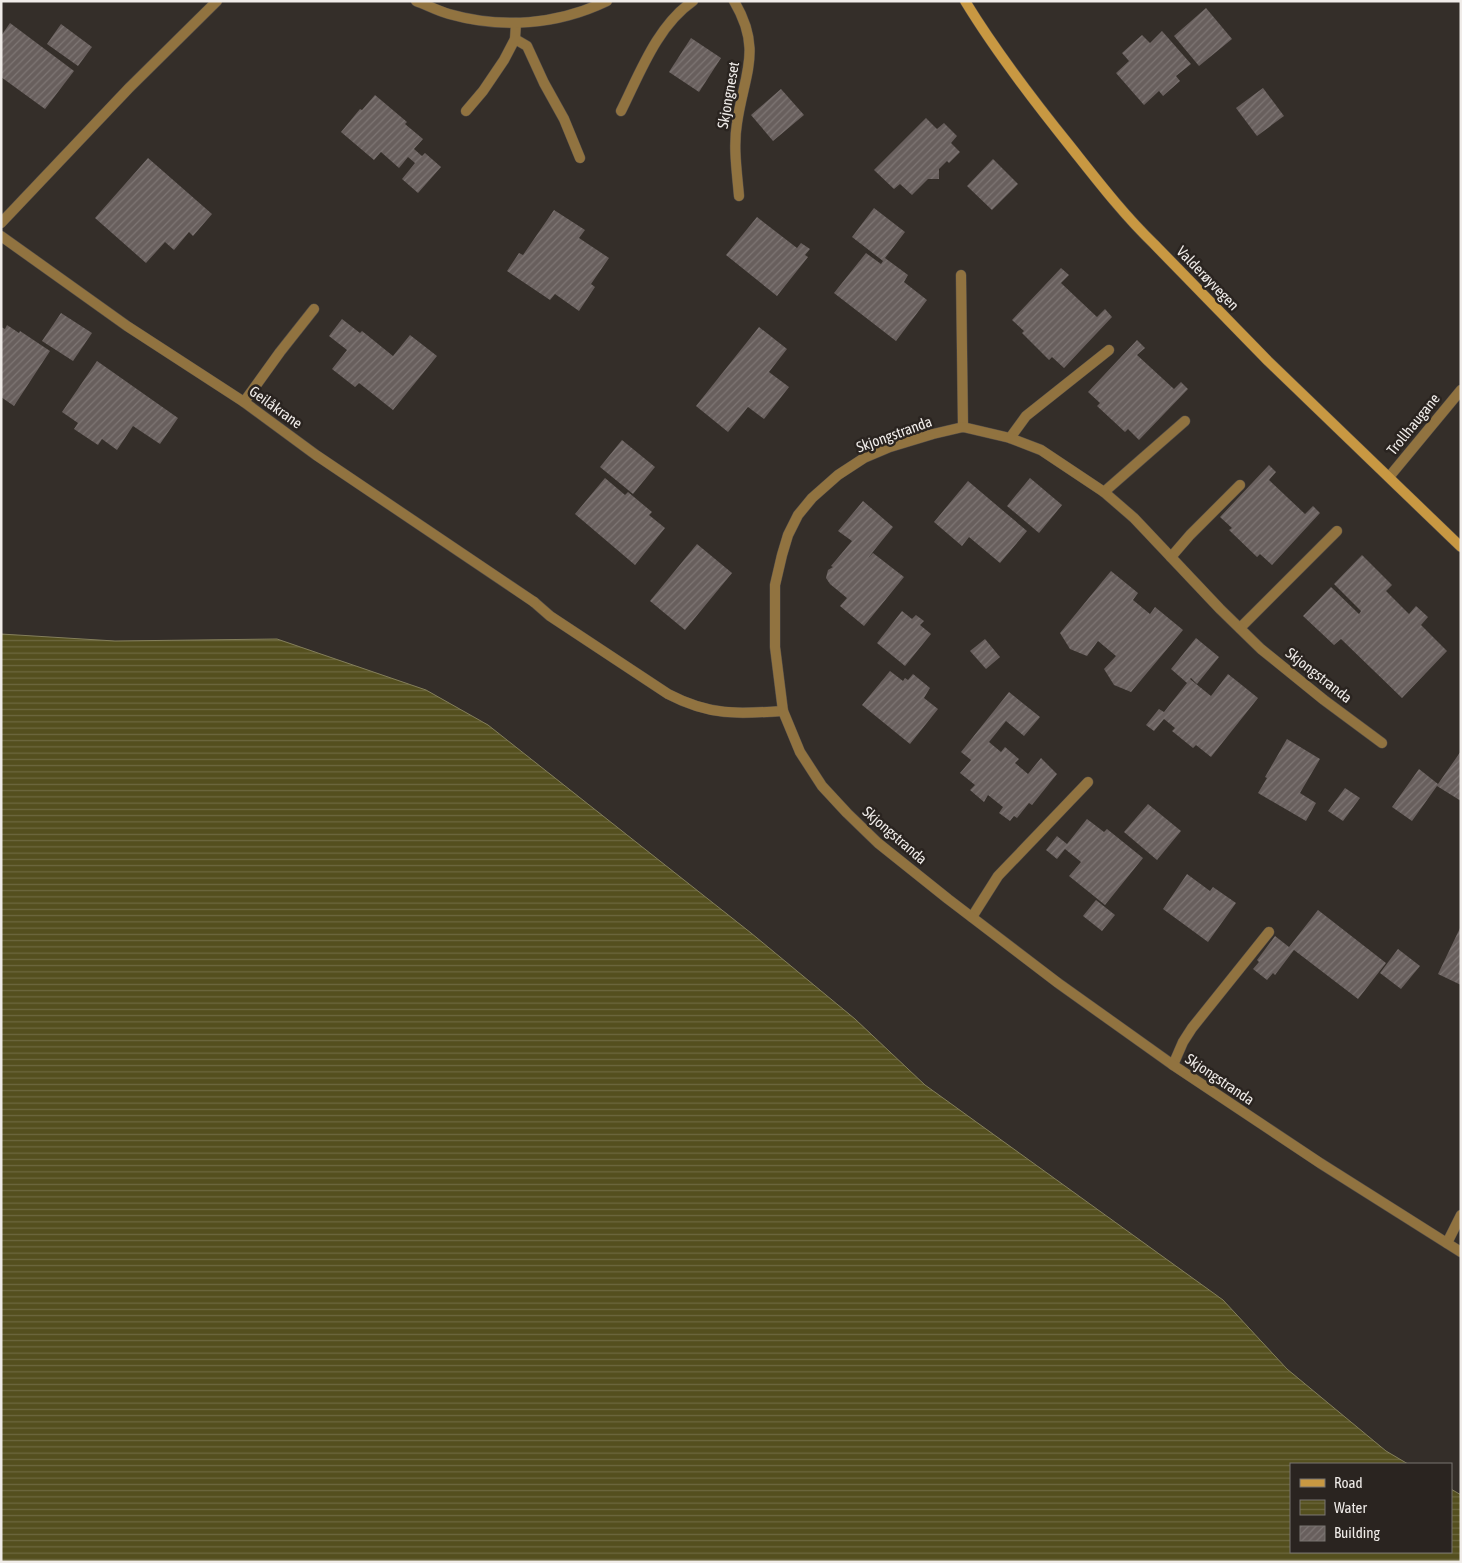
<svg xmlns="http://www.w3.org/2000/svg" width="1462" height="1563" font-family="'Asap Condensed',sans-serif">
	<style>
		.water { fill: url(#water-rules); stroke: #837e5b }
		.building { fill: url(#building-hatch) }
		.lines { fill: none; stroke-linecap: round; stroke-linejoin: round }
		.lane-casing { stroke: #524c48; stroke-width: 11 }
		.street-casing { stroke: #524c48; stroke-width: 11 }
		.secondary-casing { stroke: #524c48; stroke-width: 11 }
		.lane { stroke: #917340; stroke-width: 10 }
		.street { stroke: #917340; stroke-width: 10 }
		.secondary { stroke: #c89842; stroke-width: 10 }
		.labels { text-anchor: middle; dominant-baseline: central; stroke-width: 5; stroke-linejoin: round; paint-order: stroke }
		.street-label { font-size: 15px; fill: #f0ece9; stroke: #2a2420 }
	</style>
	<defs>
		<pattern id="water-rules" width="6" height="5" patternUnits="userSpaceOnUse" patternTransform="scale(1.25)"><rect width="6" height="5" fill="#544f1e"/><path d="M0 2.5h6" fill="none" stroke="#6d683f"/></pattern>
		<pattern id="building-hatch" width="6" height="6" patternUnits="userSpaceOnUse" patternTransform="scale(1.25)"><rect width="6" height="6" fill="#685f5d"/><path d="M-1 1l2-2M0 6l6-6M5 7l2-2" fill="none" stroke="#7e7674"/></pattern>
	</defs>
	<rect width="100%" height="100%" fill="#342e29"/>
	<polygon class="water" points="1,634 115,641 277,639 426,690 488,725 751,933 855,1019 925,1085 1223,1300 1287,1369 1386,1451 1408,1464 1291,1464 1291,1552 1451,1552 1451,1489 1461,1495 1461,1562 1,1562"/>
	<g class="building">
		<polygon points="1206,8 1232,39 1199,66 1174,36"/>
		<polygon points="10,23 74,71 45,109 1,77 1,36"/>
		<polygon points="61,24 92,47 78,66 47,44"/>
		<polygon points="1162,31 1191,64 1176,76 1180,81 1163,96 1159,91 1144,105 1116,73 1129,61 1122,53 1142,35 1150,43"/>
		<polygon points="691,38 721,58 699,92 669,72"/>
		<polygon points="1263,88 1284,116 1257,136 1236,108"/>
		<polygon points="781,89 804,115 773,141 751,115"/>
		<polygon points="375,95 407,122 405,124 423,139 414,149 422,156 425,153 441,167 418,193 402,179 415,163 408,157 399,168 381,152 374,160 341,132 360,109 362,110"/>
		<polygon points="926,118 937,129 944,123 957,136 951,143 960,152 949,163 947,161 939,169 939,179 928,179 912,195 900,184 894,189 874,170"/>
		<polygon points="148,158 212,214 193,236 189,232 174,250 165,242 146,263 95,218"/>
		<polygon points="993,159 1018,184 992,210 967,186"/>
		<polygon points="874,208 905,232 885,258 908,275 904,282 927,300 896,341 834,293 866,253 881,264 883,261 852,237"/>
		<polygon points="554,210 585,230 579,238 609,258 591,284 595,287 579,311 555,294 550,300 507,271 519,253 523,255"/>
		<polygon points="757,217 797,248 801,243 810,249 805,255 808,257 777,296 726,255"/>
		<polygon points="1061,268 1069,275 1061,283 1097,317 1105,309 1112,317 1064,368 1052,357 1049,360 1022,333 1024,331 1012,320"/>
		<polygon points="61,313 92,333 73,361 42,341"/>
		<polygon points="342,319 360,333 362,331 393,356 410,335 437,356 393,410 359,383 355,387 332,369 347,350 329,336"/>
		<polygon points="7,325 19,333 20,331 50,351 14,406 1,397 1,327 5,329"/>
		<polygon points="759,327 787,349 769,372 789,387 764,419 748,407 728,432 696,406"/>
		<polygon points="1137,340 1145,348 1137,355 1174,389 1181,382 1188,389 1139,440 1128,429 1125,432 1097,406 1100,403 1088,392"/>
		<polygon points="97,361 178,418 160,444 133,426 117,450 102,439 98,445 74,429 78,423 62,412"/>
		<polygon points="622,440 655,467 633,494 600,467"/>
		<polygon points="1269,465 1276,472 1269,480 1305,514 1313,506 1320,513 1272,565 1260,554 1257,557 1229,530 1232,528 1220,517"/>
		<polygon points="605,478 625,495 628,492 652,512 649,515 665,528 635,565 575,514"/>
		<polygon points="1030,478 1062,505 1039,533 1007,506"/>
		<polygon points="968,481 1027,531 1000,563 969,537 962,546 934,522"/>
		<polygon points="863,501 893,527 868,558 873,553 904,577 864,626 840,606 847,598 830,584 826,578 828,570 833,567 831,566 852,541 838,531"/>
		<polygon points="697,544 732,573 685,630 650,601"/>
		<polygon points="1362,555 1392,585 1386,591 1409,614 1416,606 1428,617 1421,625 1447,651 1402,698 1341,639 1334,645 1303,616 1331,587 1359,614 1361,611 1334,584"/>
		<polygon points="1111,571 1138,593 1133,600 1150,614 1155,607 1183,630 1131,692 1114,685 1104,669 1116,656 1098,641 1087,656 1070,649 1060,633"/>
		<polygon points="902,611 912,619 916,615 924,621 920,625 931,634 905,666 877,643"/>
		<polygon points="1196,638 1219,657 1197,684 1191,678 1190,679 1211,696 1228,674 1258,698 1211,757 1196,745 1193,748 1172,731 1175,728 1164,719 1154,731 1146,725 1159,709 1164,712 1187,683 1171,669"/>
		<polygon points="985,639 1000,657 986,669 970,651"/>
		<polygon points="890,671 903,681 905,678 908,680 913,674 930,688 924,698 938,709 910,744 862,705"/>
		<polygon points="1009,692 1040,717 1024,736 1006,721 989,742 1001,752 1005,747 1019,759 1015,763 1028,774 1041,758 1057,774 1032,805 1029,803 1017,818 1014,816 1010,821 999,813 1003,807 988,795 984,802 970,790 975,785 960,773 971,760 961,752"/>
		<polygon points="1287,739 1320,759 1300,793 1316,803 1306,821 1258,793 1267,778 1265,777"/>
		<polygon points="1461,751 1461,801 1437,786 1412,821 1392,807 1419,769 1438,784"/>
		<polygon points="1345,788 1360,798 1343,821 1328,811"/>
		<polygon points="1148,804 1181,831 1157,860 1124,832"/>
		<polygon points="1087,819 1104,832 1107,829 1143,858 1105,905 1069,876 1081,862 1065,849 1057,859 1046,850 1057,836 1067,844"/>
		<polygon points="1187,874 1210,891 1213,887 1236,903 1208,942 1163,909"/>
		<polygon points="1096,900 1115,915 1102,931 1083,916"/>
		<polygon points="1318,910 1386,963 1358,999 1294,950 1275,975 1273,973 1267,980 1253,969 1259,962 1257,960 1275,936 1289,947"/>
		<polygon points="1461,926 1461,985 1438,974"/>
		<polygon points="1398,949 1420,966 1401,989 1380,973"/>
	</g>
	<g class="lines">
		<g class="lane-casing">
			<g id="lane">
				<path d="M734,1C763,50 744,74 737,123C733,147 737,172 739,196"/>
				<polyline points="515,39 527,46 544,83 564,119 580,158"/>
				<polyline points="466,111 483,91 504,60 515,39 516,23"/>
				<path d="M621,111C640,73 657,26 693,1"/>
				<polyline points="961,275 963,427"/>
				<polyline points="244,402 280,352 314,309"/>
				<polyline points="1010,438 1026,416 1109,350"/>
				<polyline points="1104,492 1185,421"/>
				<polyline points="1171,557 1190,535 1240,485"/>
				<path d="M534,602L550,616L668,694C710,716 738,714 783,711"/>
				<polyline points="1240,628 1337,531"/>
				<polyline points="972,917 998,876 1088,782"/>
				<polyline points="1173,1065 1183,1042 1192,1028 1269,932"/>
				<polyline points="1447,1243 1461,1215"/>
			</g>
		</g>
		<g class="street-casing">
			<g id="street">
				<path d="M416,1C427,5 438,11 449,14C502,29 557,25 607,1"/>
				<polyline points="1,223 129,88 217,1"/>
				<polyline points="1,236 127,326 244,402 316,455 534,602"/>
				<polyline points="1389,477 1461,390"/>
				<polyline points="1382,743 1324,700 1261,649 1220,609 1134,518 1104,492 1041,450 1010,438 963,427 933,434 890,447 864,458 838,475 812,498 798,515 788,535 782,555 775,585 775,647 783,711 800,752 822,786 847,813 878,843 948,899 1058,983 1173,1065 1320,1163 1461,1252"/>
			</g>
		</g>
		<g class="secondary-casing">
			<path id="secondary" d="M965,1C996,52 1033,100 1070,146C1097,180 1123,214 1154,244L1268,361L1461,547"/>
		</g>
		<use href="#lane" class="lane"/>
		<use href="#street" class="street"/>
		<use href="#secondary" class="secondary"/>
	</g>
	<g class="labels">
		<g class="street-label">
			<text transform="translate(728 95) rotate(-80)">Skjongneset</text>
			<text transform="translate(1208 278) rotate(46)">Valderøyvegen</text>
			<text transform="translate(276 407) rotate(36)">Geilåkrane</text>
			<text transform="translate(1413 424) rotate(-51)">Trollhaugane</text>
			<text transform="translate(894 434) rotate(-20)">Skjongstranda</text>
			<text transform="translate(1319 675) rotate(38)">Skjongstranda</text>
			<text transform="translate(895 835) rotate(41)">Skjongstranda</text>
			<text transform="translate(1220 1079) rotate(34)">Skjongstranda</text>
		</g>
	</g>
	<rect width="1462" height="1563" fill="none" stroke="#f0ece9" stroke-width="5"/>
	<rect x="1290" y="1463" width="162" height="90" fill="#2a2420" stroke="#797470"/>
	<rect x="1300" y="1479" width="25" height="8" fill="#c89842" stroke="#797470"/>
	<text x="1334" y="1488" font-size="15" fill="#f0ece9">Road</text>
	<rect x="1300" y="1500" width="25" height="15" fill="url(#water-rules)" stroke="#797470"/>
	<text x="1334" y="1513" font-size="15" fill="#f0ece9">Water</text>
	<rect x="1300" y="1526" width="25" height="15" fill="url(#building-hatch)" stroke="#797470"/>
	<text x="1334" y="1538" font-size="15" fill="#f0ece9">Building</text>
</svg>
